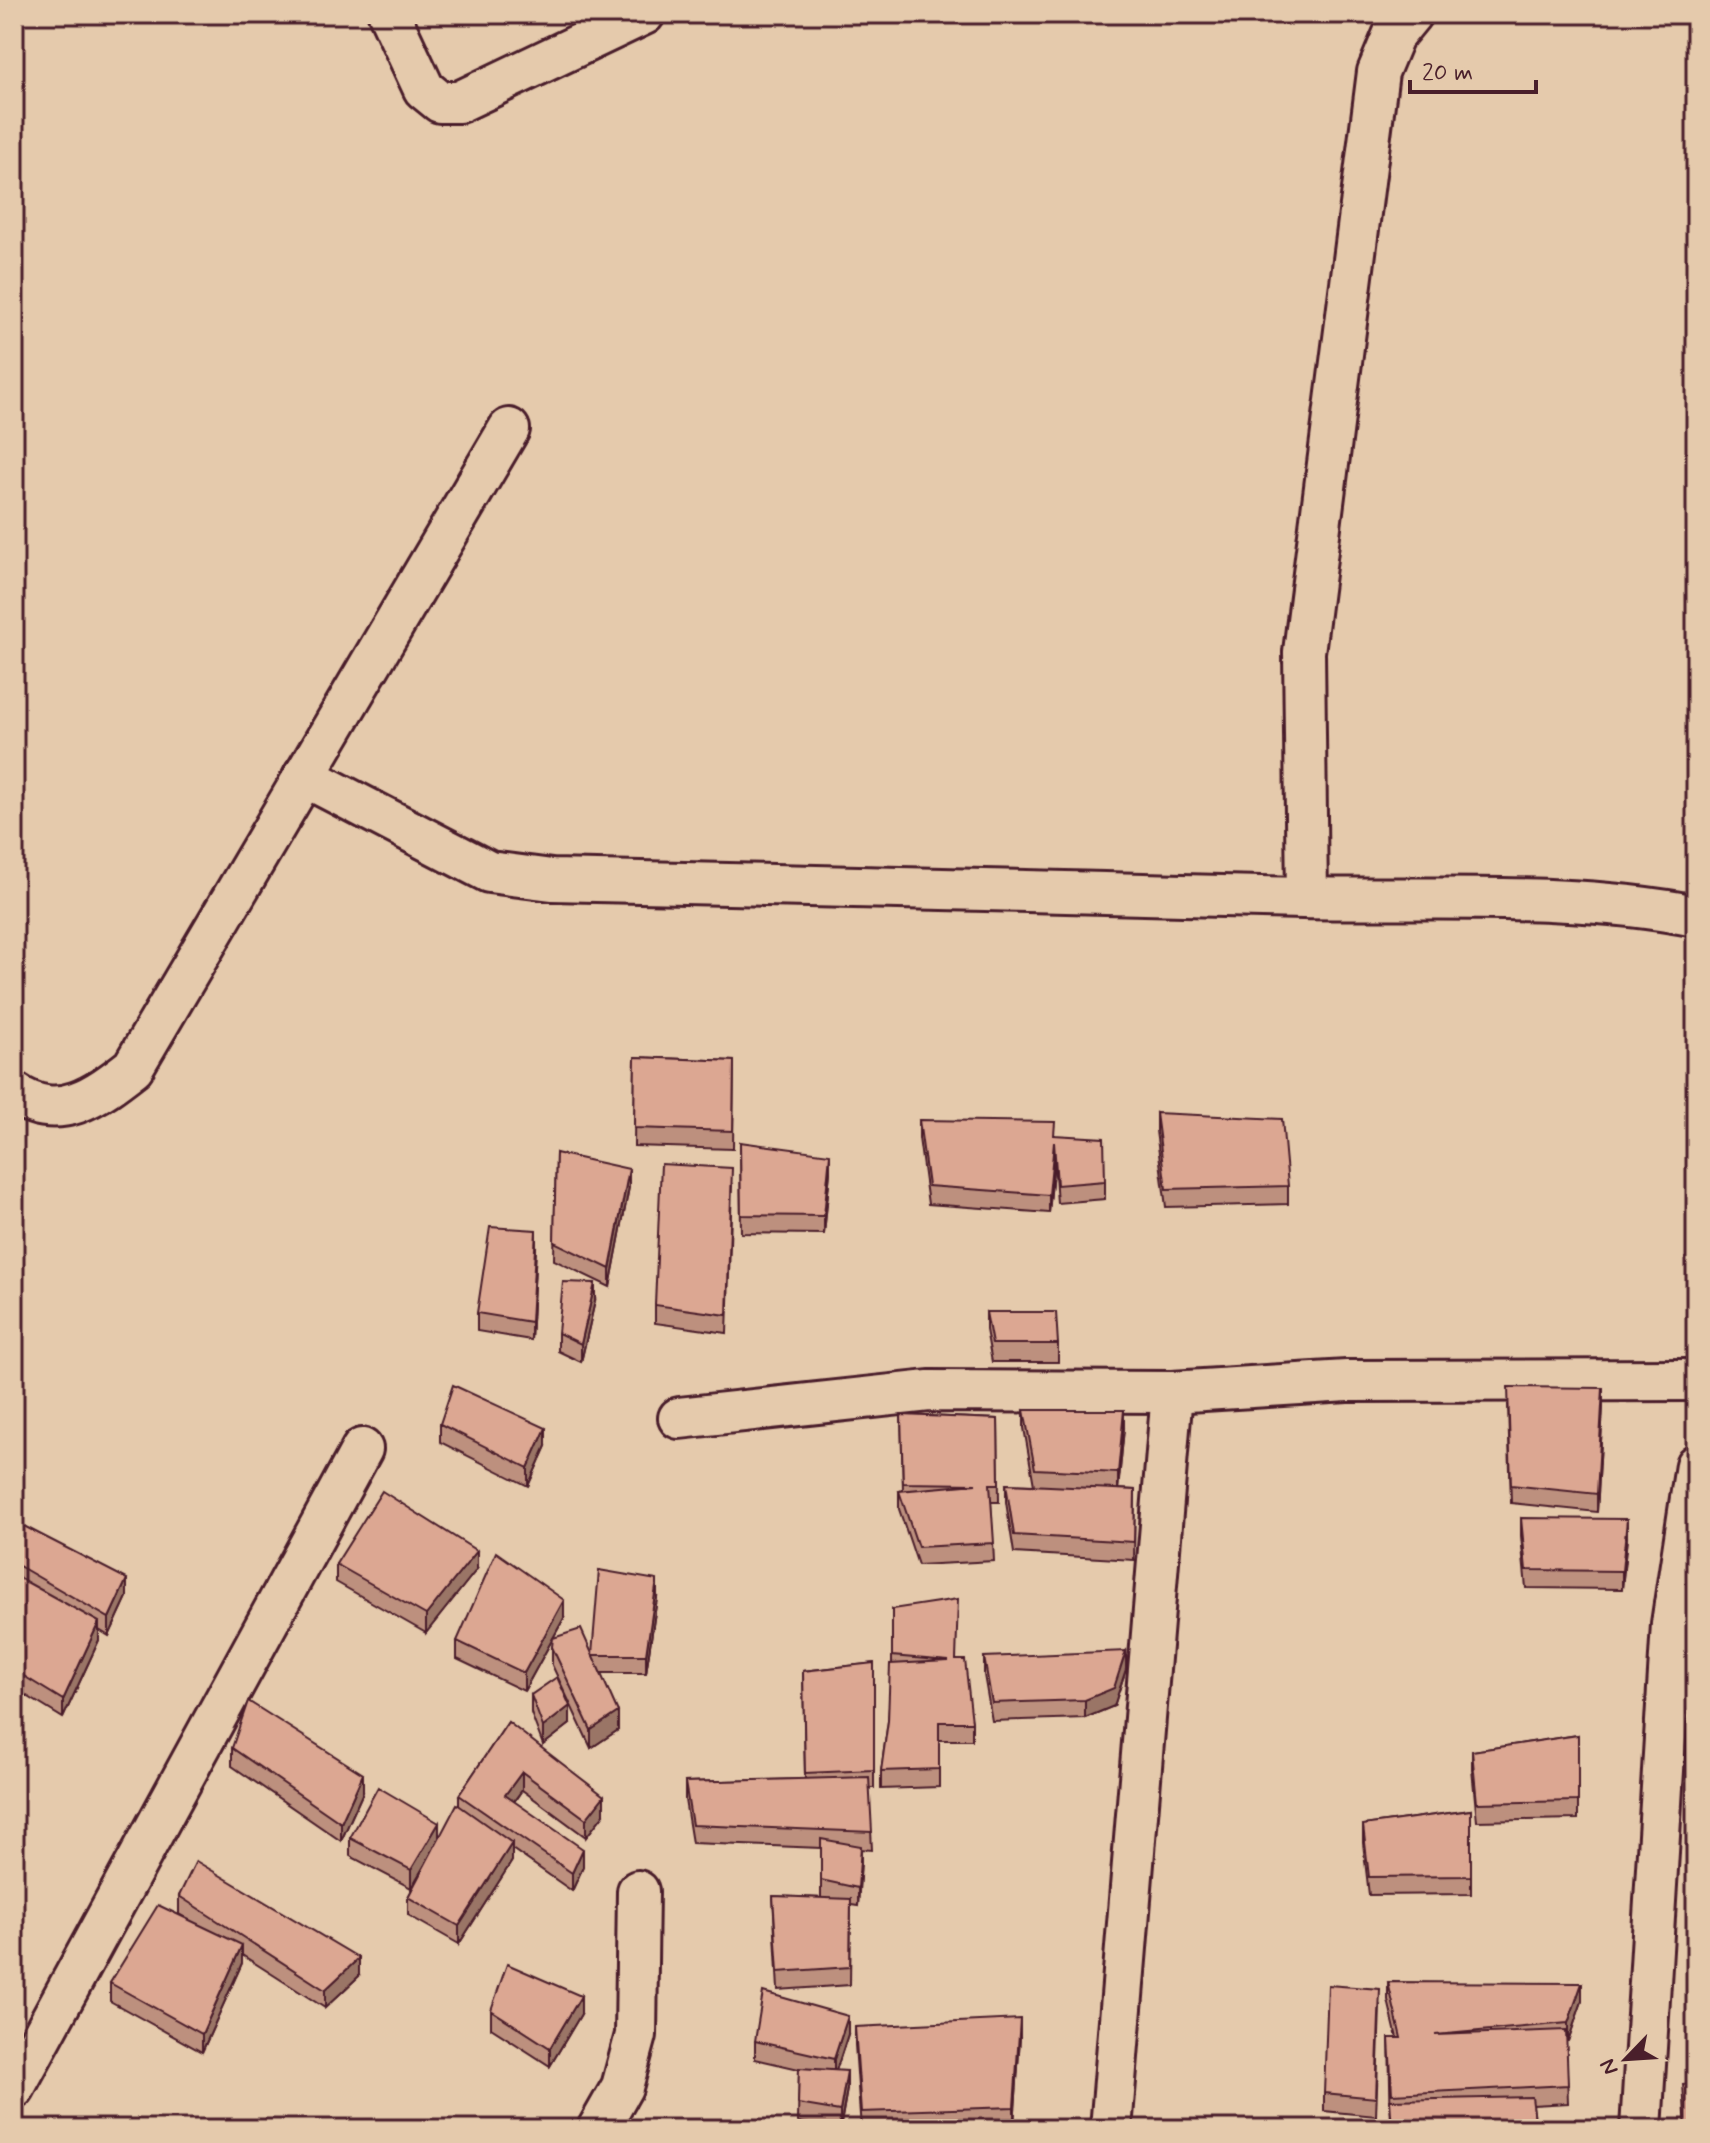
<svg xmlns="http://www.w3.org/2000/svg" width="1710" height="2143" font-family="Mynerve,sans-serif">
	<style>
		.lines { fill: none; stroke-linecap: round; stroke-linejoin: round }
		.minor-casing { stroke: #4a1f2b; stroke-width: 46 }
		.minor { stroke: #e5caac; stroke-width: 40 }
		.wall { fill: #bd907e; stroke: #4a1f2b; stroke-width: 2 }
		.shaded-wall { fill: #9a7566; stroke: #4a1f2b; stroke-width: 2 }
		.building { fill: #dca792; stroke: #4a1f2b; stroke-width: 2 }
	</style>
	<rect width="100%" height="100%" fill="#e5caac"/>
	<filter id="ink" filterUnits="userSpaceOnUse"><feTurbulence type="fractalNoise" baseFrequency=".0125" numOctaves="2"/><feDisplacementMap in="SourceGraphic" scale="16" xChannelSelector="R" yChannelSelector="G"/><feConvolveMatrix kernelMatrix="1 2 1 2 8 2 1 2 1" color-interpolation-filters="sRGB"/></filter>
	<g filter="url(#ink)">
		<g class="lines">
			<g class="minor-casing">
				<g id="minor">
					<polyline points="389,14 424,89 440,102 459,102 644,14"/>
					<path d="M304,776L489,872L552,880C802,884 1053,893 1303,898C1434,901 1567,891 1696,916"/>
					<polyline points="1307,898 1304,652 1378,72 1393,36 1411,14"/>
					<path d="M14,1093C59,1124 96,1096 133,1067L509,429"/>
					<polyline points="679,1418 929,1391 1172,1392 1347,1381 1696,1380"/>
					<polyline points="14,2088 362,1449"/>
					<polyline points="598,2129 622,2087 636,2035 638,1891"/>
					<polyline points="1111,2129 1172,1392"/>
					<polyline points="1641,2129 1672,1624 1696,1465"/>
				</g>
			</g>
			<use href="#minor" class="minor"/>
		</g>
		<g class="wall">
			<polygon points="635,1057 734,1061 733,1149 634,1146"/>
			<polygon points="1156,1113 1288,1186 1288,1204 1166,1207 1156,1131"/>
			<polygon points="919,1120 1055,1135 1105,1181 1105,1199 1057,1203 1054,1160 1049,1213 928,1204 919,1138"/>
			<polygon points="740,1142 830,1172 824,1234 741,1233"/>
			<polygon points="556,1153 629,1187 610,1287 554,1260"/>
			<polygon points="732,1186 727,1333 655,1323 655,1305"/>
			<polygon points="536,1248 531,1340 477,1331 477,1313"/>
			<polygon points="595,1301 581,1362 558,1351 558,1333"/>
			<polygon points="986,1312 1058,1344 1058,1362 992,1362 986,1330"/>
			<polygon points="1508,1405 1603,1406 1597,1512 1511,1503"/>
			<polygon points="1024,1410 1124,1428 1118,1489 1135,1490 1134,1560 1014,1553 1006,1502 1006,1484 1034,1485 1024,1428"/>
			<polygon points="901,1415 998,1419 999,1502 991,1502 994,1561 918,1565 899,1509 899,1491 903,1490"/>
			<polygon points="440,1424 546,1446 528,1486 440,1442"/>
			<polygon points="14,1516 15,1527 127,1597 109,1636 99,1630 99,1640 63,1718 14,1688"/>
			<polygon points="1521,1518 1627,1537 1622,1589 1526,1588 1521,1536"/>
			<polygon points="336,1564 477,1569 426,1633 336,1582"/>
			<polygon points="657,1598 646,1673 600,1673 618,1730 591,1748 552,1665 552,1647 592,1654"/>
			<polygon points="892,1609 957,1660 972,1722 972,1740 939,1740 939,1787 881,1789 881,1771 888,1721 892,1664"/>
			<polygon points="564,1618 524,1691 457,1659 457,1641"/>
			<polygon points="984,1657 1126,1669 1114,1706 1085,1718 992,1721 984,1675"/>
			<polygon points="874,1663 874,1788 869,1788 872,1850 861,1849 858,1906 851,1905 850,1985 778,1990 773,1896 821,1898 821,1848 692,1843 685,1800 685,1782 805,1779 803,1671"/>
			<polygon points="531,1695 570,1724 543,1745 531,1713"/>
			<polygon points="508,1722 604,1814 586,1837 522,1790 514,1802 583,1867 572,1891 512,1849 512,1861 459,1944 408,1915 408,1897 426,1863 411,1888 350,1856 350,1838 439,1839 459,1805 459,1795"/>
			<polygon points="1578,1735 1578,1819 1477,1821 1472,1769 1472,1751"/>
			<polygon points="232,1748 363,1792 341,1841 232,1766"/>
			<polygon points="1471,1810 1471,1894 1369,1895 1363,1843 1363,1825"/>
			<polygon points="179,1896 359,1976 325,2008 242,1955 242,1963 202,2052 110,2001 110,1983 184,1917 179,1914"/>
			<polygon points="1388,1982 1582,2001 1568,2041 1566,2041 1568,2103 1533,2105 1536,2129 1391,2129 1389,2038 1397,2038 1388,2000"/>
			<polygon points="1380,2007 1376,2116 1324,2111 1324,2093"/>
			<polygon points="491,2010 581,2014 550,2066 491,2028"/>
			<polygon points="855,2027 1020,2037 1014,2125 861,2129 855,2045"/>
			<polygon points="848,2034 836,2070 847,2089 840,2129 798,2122 799,2069 755,2059 755,2041"/>
		</g>
		<g class="shaded-wall">
			<polygon points="1054,1142 1054,1160 1049,1213 1049,1195"/>
			<polygon points="830,1154 830,1172 824,1234 824,1216"/>
			<polygon points="629,1169 629,1187 610,1287 610,1269"/>
			<polygon points="536,1230 536,1248 531,1340 531,1322"/>
			<polygon points="595,1283 595,1301 581,1362 581,1344"/>
			<polygon points="1603,1388 1603,1406 1597,1512 1597,1494"/>
			<polygon points="1124,1410 1124,1428 1118,1491 1118,1473"/>
			<polygon points="546,1428 546,1446 528,1486 528,1468"/>
			<polygon points="1627,1519 1627,1537 1622,1589 1622,1571"/>
			<polygon points="477,1551 477,1569 426,1633 426,1615"/>
			<polygon points="127,1579 127,1597 109,1636 109,1618"/>
			<polygon points="657,1580 657,1598 646,1673 646,1655"/>
			<polygon points="564,1600 564,1618 524,1691 524,1673"/>
			<polygon points="99,1622 99,1640 63,1718 63,1700"/>
			<polygon points="1126,1651 1126,1669 1114,1706 1085,1718 1085,1700"/>
			<polygon points="570,1706 570,1724 543,1745 543,1727"/>
			<polygon points="618,1712 618,1730 591,1748 591,1730"/>
			<polygon points="522,1772 522,1790 505,1813 505,1795"/>
			<polygon points="363,1774 363,1792 341,1841 341,1823"/>
			<polygon points="604,1796 604,1814 586,1837 586,1819"/>
			<polygon points="439,1823 439,1841 411,1888 411,1870"/>
			<polygon points="512,1843 512,1861 459,1944 459,1926"/>
			<polygon points="861,1846 861,1864 858,1906 858,1888"/>
			<polygon points="583,1849 583,1867 572,1891 572,1873"/>
			<polygon points="242,1945 242,1963 202,2052 202,2034"/>
			<polygon points="359,1958 359,1976 325,2008 325,1990"/>
			<polygon points="1582,1983 1582,2001 1568,2041 1568,2023"/>
			<polygon points="581,1996 581,2014 550,2066 550,2048"/>
			<polygon points="848,2016 848,2034 834,2077 834,2059"/>
			<polygon points="1020,2019 1020,2037 1014,2125 1014,2107"/>
			<polygon points="847,2071 847,2089 840,2129 840,2111"/>
		</g>
		<g class="building">
			<polygon points="635,1057 734,1061 733,1131 634,1128"/>
			<polygon points="1156,1113 1282,1119 1288,1186 1166,1189"/>
			<polygon points="919,1120 1055,1122 1054,1135 1104,1138 1105,1181 1057,1185 1054,1142 1049,1195 928,1186"/>
			<polygon points="740,1142 830,1154 824,1216 741,1215"/>
			<polygon points="556,1153 629,1169 610,1269 554,1242"/>
			<polygon points="661,1164 732,1168 727,1315 655,1305"/>
			<polygon points="490,1227 536,1230 531,1322 477,1313"/>
			<polygon points="563,1282 595,1283 581,1344 558,1333"/>
			<polygon points="986,1312 1056,1312 1058,1344 992,1344"/>
			<polygon points="453,1385 546,1428 528,1468 440,1424"/>
			<polygon points="1508,1387 1603,1388 1597,1494 1511,1485"/>
			<polygon points="1024,1410 1124,1410 1118,1473 1035,1469"/>
			<polygon points="901,1415 998,1419 999,1484 990,1484 994,1543 918,1547 899,1491 976,1484 903,1483"/>
			<polygon points="1006,1484 1135,1490 1134,1542 1014,1535"/>
			<polygon points="382,1491 477,1551 426,1615 336,1564"/>
			<polygon points="1521,1518 1627,1519 1622,1571 1526,1570"/>
			<polygon points="18,1523 127,1579 109,1618 14,1563 14,1528"/>
			<polygon points="496,1552 564,1600 524,1673 457,1641"/>
			<polygon points="599,1570 657,1580 646,1655 592,1655"/>
			<polygon points="14,1575 99,1622 63,1700 14,1670"/>
			<polygon points="958,1599 956,1660 965,1660 972,1722 939,1722 939,1769 881,1771 888,1721 890,1664 949,1661 892,1656 892,1609"/>
			<polygon points="581,1629 618,1712 591,1730 552,1647 553,1638"/>
			<polygon points="1126,1651 1114,1688 1085,1700 992,1703 984,1657"/>
			<polygon points="874,1663 874,1770 805,1773 803,1671"/>
			<polygon points="557,1677 570,1706 543,1727 531,1695"/>
			<polygon points="248,1701 363,1774 341,1823 232,1748"/>
			<polygon points="508,1722 604,1796 586,1819 522,1772 505,1795 583,1849 572,1873 459,1795"/>
			<polygon points="1578,1735 1578,1801 1477,1803 1472,1751"/>
			<polygon points="869,1777 872,1832 692,1825 685,1782"/>
			<polygon points="378,1787 439,1823 411,1870 350,1838"/>
			<polygon points="457,1804 512,1843 459,1926 408,1897"/>
			<polygon points="1471,1810 1471,1876 1369,1877 1363,1825"/>
			<polygon points="821,1839 861,1846 858,1888 821,1880"/>
			<polygon points="196,1861 359,1958 325,1990 179,1896"/>
			<polygon points="773,1896 851,1899 850,1967 778,1972"/>
			<polygon points="158,1905 242,1945 202,2034 110,1983"/>
			<polygon points="507,1964 581,1996 550,2048 491,2010"/>
			<polygon points="1388,1982 1582,1983 1568,2023 1435,2035 1566,2030 1568,2085 1392,2094 1389,2038 1401,2038"/>
			<polygon points="1328,1985 1380,1989 1376,2098 1324,2093"/>
			<polygon points="763,1992 848,2016 834,2059 755,2041"/>
			<polygon points="1020,2019 1014,2107 861,2112 855,2027"/>
			<polygon points="799,2068 847,2071 840,2111 798,2104"/>
			<polygon points="1696,2083 1696,2129 1686,2129 1683,2084"/>
			<polygon points="1532,2097 1536,2129 1392,2129 1390,2100"/>
			<polygon points="1034,2125 1034,2129 975,2129"/>
		</g>
	</g>
	<rect width="1710" height="2143" fill="none" stroke="#e5caac" stroke-width="48"/>
	<rect x="24" y="24" width="1662" height="2095" fill="none" stroke="#4a1f2b" stroke-width="3" filter="url(#ink)"/>
	<g transform="translate(1626 2059) rotate(245)" stroke="#e5caac" stroke-width="6" paint-order="stroke">
	<path d="M0-6L14 30L0 20L-14 30Z" fill="#4a1f2b"/>
	<text y="-12" font-size="22" font-weight="bold" text-anchor="middle" fill="#4a1f2b">N</text>
	</g>
	<path d="M1410 80v12h126v-12" fill="none" stroke="#4a1f2b" stroke-width="4"/>
	<text x="1422" y="80" font-size="24" fill="#4a1f2b" stroke="#e5caac" stroke-width="6" paint-order="stroke">20 m</text>
</svg>
